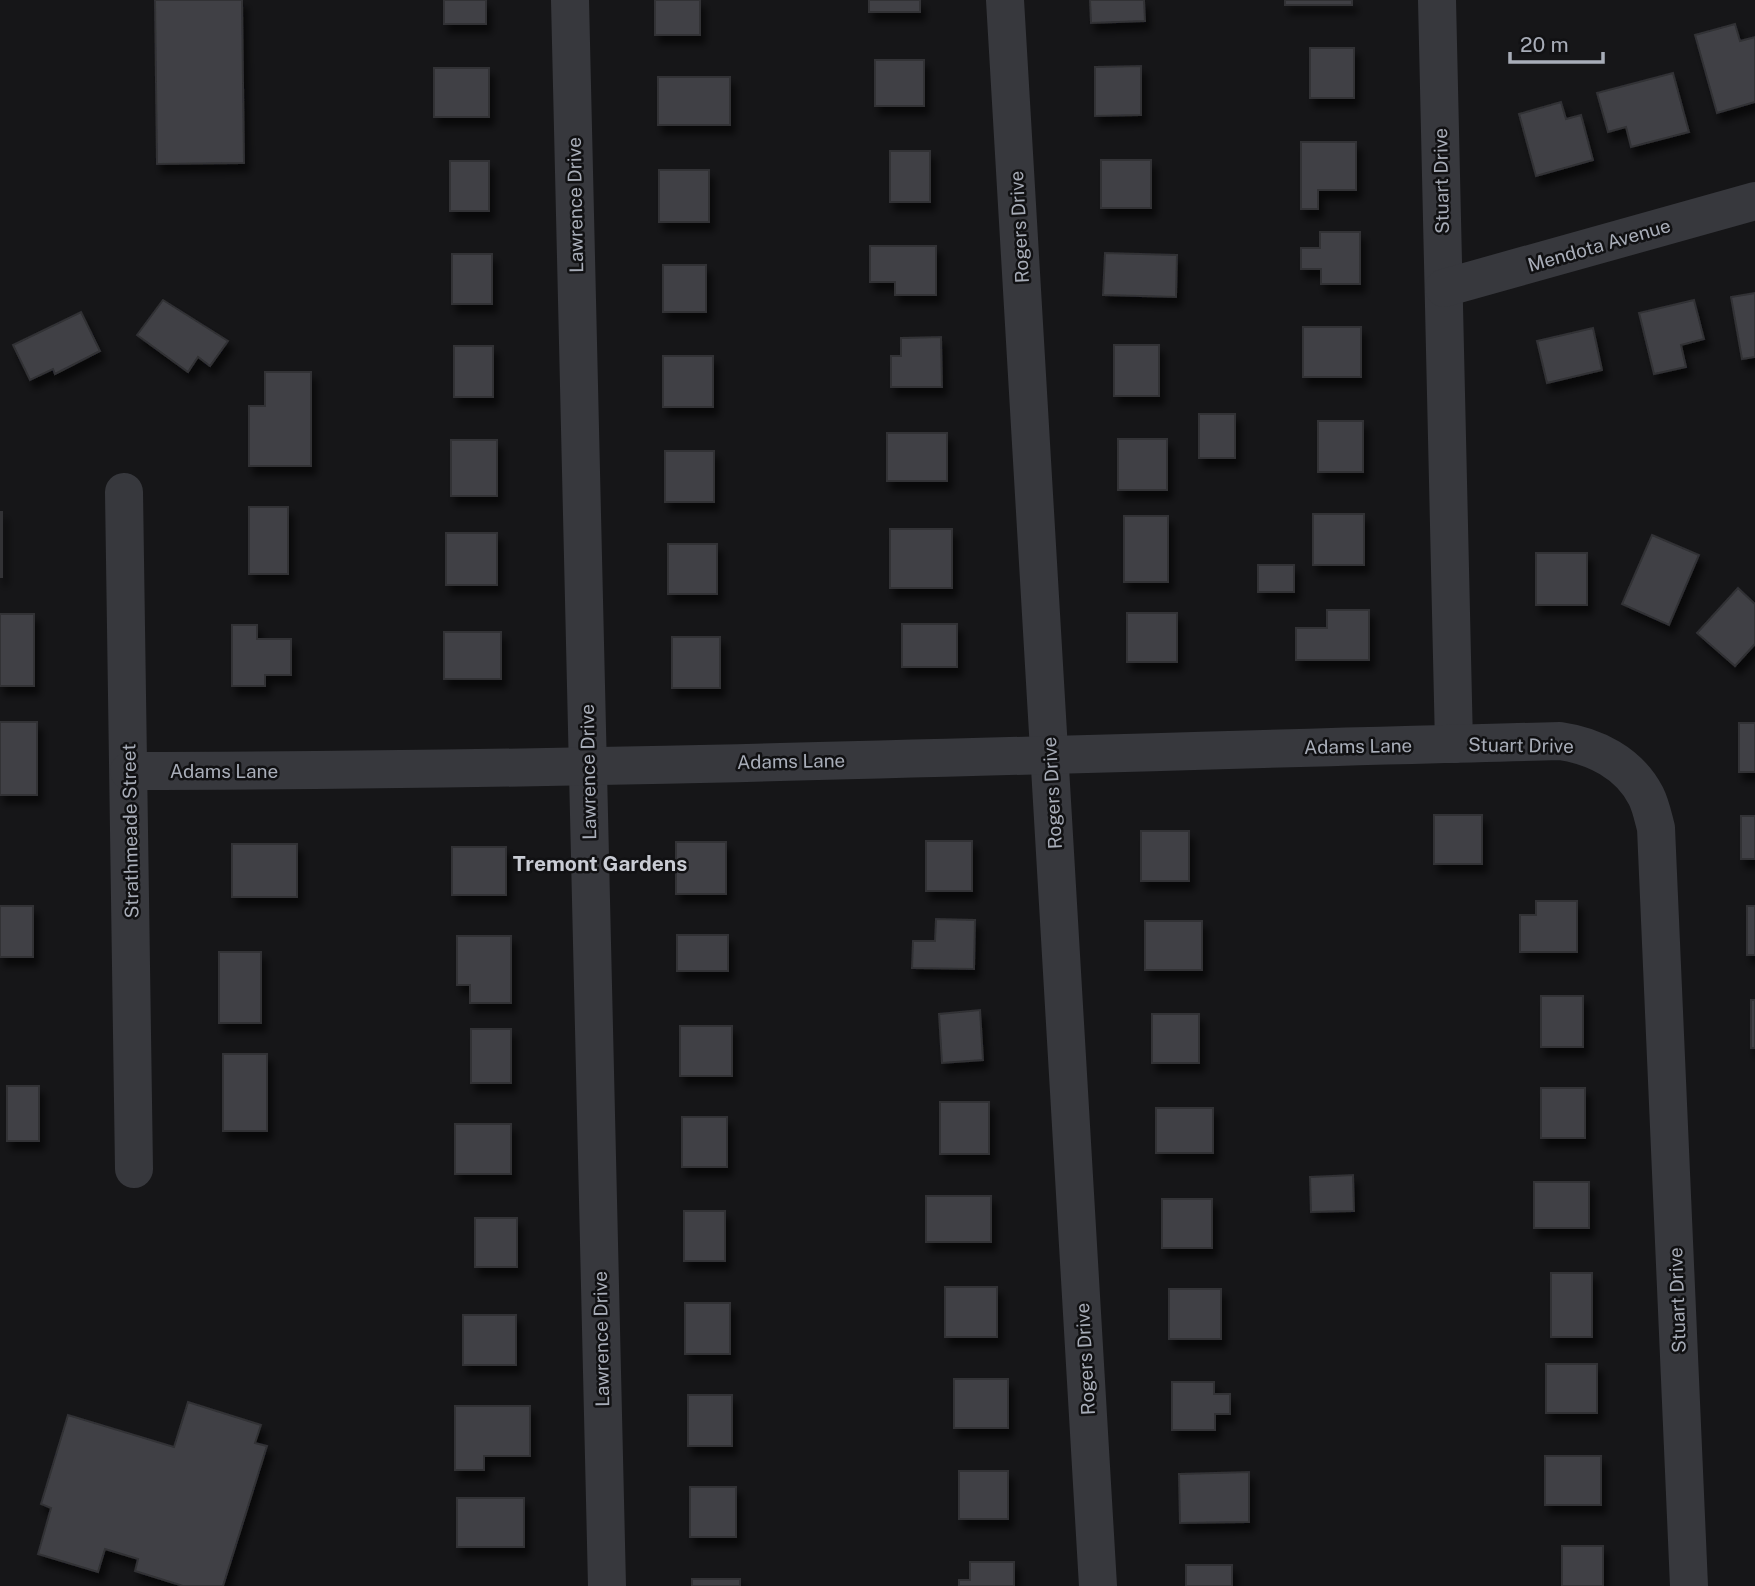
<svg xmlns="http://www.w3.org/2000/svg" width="1755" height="1586" font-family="'Public Sans',sans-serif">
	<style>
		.building { fill: #404145; stroke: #303034; stroke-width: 2; filter: url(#shadow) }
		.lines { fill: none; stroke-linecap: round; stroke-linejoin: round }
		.minor { stroke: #37383d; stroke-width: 38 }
		.labels { text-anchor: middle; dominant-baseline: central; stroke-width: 5; stroke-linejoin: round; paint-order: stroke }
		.street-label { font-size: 19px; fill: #a8adb8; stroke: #111113 }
		.neighbourhood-label { font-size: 21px; font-weight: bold; fill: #c9ccd4; stroke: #111113 }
	</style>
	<defs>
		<filter id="shadow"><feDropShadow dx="4.5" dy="8" stdDeviation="3.5" flood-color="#0009"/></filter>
	</defs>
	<rect width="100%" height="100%" fill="#161618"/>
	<g class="building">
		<polygon points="155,0 242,0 244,163 157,164"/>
		<rect x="444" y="0" width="42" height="24"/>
		<rect x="655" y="0" width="45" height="35"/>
		<rect x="869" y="0" width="51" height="12"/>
		<polygon points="1090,0 1144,0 1145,21 1091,23"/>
		<rect x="1285" y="0" width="67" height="5"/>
		<polygon points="1735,24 1740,41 1755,37 1755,102 1717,113 1695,35"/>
		<rect x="1310" y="48" width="44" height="50"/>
		<rect x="875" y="60" width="49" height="46"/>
		<polygon points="1141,66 1141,115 1095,116 1095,67"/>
		<rect x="434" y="68" width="55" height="49"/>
		<polygon points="1673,73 1689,132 1631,147 1626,127 1608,132 1597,93"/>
		<rect x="658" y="77" width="72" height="48"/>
		<polygon points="1561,102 1566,119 1581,115 1593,160 1536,176 1519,114"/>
		<polygon points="1301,142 1356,142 1356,190 1318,190 1318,209 1301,209"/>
		<rect x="890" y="151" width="40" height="51"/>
		<rect x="1101" y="160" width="50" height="48"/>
		<rect x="450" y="161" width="39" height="50"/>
		<rect x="659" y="170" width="50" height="52"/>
		<polygon points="1320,232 1360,232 1360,284 1321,284 1321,269 1301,269 1301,248 1320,248"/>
		<polygon points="870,246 936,246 936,295 895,295 895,282 870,282"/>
		<polygon points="1105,253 1177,255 1176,297 1103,295"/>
		<rect x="452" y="254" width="40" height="50"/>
		<rect x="663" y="265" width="43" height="47"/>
		<polygon points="1755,293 1755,357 1742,359 1731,297"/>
		<polygon points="163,300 228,341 210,366 198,357 188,372 137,335"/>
		<polygon points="1694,300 1704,339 1681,345 1686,367 1654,374 1639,313"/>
		<polygon points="81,312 100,351 55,374 53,369 30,380 13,345"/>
		<rect x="1303" y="327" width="58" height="50"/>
		<polygon points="1593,328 1602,370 1547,383 1537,341"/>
		<polygon points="941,337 942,387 891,387 891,356 901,356 901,338"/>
		<rect x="1114" y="345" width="45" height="51"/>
		<rect x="454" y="346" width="39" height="51"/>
		<rect x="663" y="356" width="50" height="51"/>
		<polygon points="265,372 311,372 311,466 249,466 249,406 265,406"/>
		<rect x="1199" y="414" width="36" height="44"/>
		<rect x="1318" y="421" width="45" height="51"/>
		<rect x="887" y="433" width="60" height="48"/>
		<rect x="1118" y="439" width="49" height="51"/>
		<rect x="451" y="440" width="46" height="56"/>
		<rect x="665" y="451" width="49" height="51"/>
		<rect x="249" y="507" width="39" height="67"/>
		<rect x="0" y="512" width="2" height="65"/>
		<rect x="1313" y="514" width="51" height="51"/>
		<rect x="1124" y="516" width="44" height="66"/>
		<rect x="890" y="529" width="62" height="59"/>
		<rect x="446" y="533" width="51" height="52"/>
		<polygon points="1652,535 1699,555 1669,625 1622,604"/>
		<rect x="668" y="544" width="49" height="50"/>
		<rect x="1536" y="553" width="51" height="52"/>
		<rect x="1258" y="565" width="36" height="27"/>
		<polygon points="1738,588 1755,604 1755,644 1735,666 1697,633"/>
		<polygon points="1327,610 1369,610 1369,660 1296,660 1296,628 1327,628"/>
		<rect x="1127" y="613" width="50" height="49"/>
		<rect x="0" y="614" width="34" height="72"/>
		<rect x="902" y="624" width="55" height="43"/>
		<polygon points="232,625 257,625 257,639 291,639 291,675 265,675 265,686 232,686"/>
		<rect x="444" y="632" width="57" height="47"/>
		<rect x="672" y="637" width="48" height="51"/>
		<rect x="0" y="722" width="37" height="73"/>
		<rect x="1739" y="723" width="16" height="49"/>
		<rect x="1434" y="815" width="48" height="49"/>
		<rect x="1741" y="816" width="14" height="43"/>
		<rect x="1141" y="831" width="48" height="50"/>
		<rect x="926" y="841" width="46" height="50"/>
		<rect x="676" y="842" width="50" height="52"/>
		<rect x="232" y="844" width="65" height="53"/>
		<rect x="452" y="847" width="54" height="48"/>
		<polygon points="1536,901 1577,901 1577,952 1520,952 1520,915 1536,915"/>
		<rect x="0" y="906" width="33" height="51"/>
		<rect x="1747" y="906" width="8" height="49"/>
		<polygon points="936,919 975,920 974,969 912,968 913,941 935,941"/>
		<rect x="1145" y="921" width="57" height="49"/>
		<rect x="677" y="935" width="51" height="36"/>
		<polygon points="457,936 511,936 511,1003 470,1003 470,985 457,985"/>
		<rect x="219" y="952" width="42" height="71"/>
		<rect x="1541" y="996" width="42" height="51"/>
		<rect x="1751" y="1000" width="4" height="48"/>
		<polygon points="980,1010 983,1060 942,1063 939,1014"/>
		<rect x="1152" y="1014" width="47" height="49"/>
		<rect x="680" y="1026" width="52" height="50"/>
		<rect x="471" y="1029" width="40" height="54"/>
		<rect x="223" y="1054" width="44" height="77"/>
		<rect x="7" y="1086" width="32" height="55"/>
		<rect x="1541" y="1088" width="44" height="50"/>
		<rect x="940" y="1102" width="49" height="52"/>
		<rect x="1156" y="1108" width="57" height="45"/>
		<rect x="682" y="1117" width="45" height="50"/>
		<rect x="455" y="1124" width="56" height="50"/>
		<polygon points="1353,1175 1354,1211 1311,1212 1310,1177"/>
		<rect x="1534" y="1182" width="55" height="46"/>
		<rect x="926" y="1196" width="65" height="46"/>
		<rect x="1162" y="1199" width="50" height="49"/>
		<rect x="684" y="1211" width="41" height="50"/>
		<rect x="475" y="1218" width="42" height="49"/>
		<rect x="1551" y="1273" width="41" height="64"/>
		<rect x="945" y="1287" width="52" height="50"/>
		<rect x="1169" y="1289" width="52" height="50"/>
		<rect x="685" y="1303" width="45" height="51"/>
		<rect x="463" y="1315" width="53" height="50"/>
		<rect x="1546" y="1364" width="51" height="49"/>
		<rect x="954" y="1379" width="54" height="49"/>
		<polygon points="1172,1382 1214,1382 1214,1394 1230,1394 1230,1414 1215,1414 1215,1430 1172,1430"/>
		<rect x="688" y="1395" width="44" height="51"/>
		<polygon points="188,1402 261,1425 255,1443 267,1446 223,1586 183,1586 135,1571 138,1559 105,1549 98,1572 38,1554 51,1508 41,1504 68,1415 174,1447"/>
		<polygon points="455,1406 530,1406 530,1456 484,1456 484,1470 455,1470"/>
		<rect x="1545" y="1456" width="56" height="49"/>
		<rect x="959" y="1471" width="49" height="48"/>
		<polygon points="1249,1472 1249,1522 1180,1523 1179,1474"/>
		<rect x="690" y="1487" width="46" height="50"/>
		<rect x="457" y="1498" width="67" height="49"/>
		<rect x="1562" y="1546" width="41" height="40"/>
		<polygon points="970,1562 1014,1562 1014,1586 959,1586 959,1580 970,1580"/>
		<rect x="1186" y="1565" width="46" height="21"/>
		<rect x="692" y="1579" width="48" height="7"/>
	</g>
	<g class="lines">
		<g class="minor">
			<polyline points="570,0 607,1586"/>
			<polyline points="1005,0 1098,1586"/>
			<polyline points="1437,0 1454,744"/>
			<polyline points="1444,288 1755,201"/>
			<polyline points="124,492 134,1169"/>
			<path d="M129,771C606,771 1083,753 1560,741C1595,746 1629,763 1646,796C1651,806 1653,817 1656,828L1689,1586"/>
		</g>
	</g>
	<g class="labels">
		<g class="street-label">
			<text transform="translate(1441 181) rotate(-91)">Stuart Drive</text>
			<text transform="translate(575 205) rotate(-91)">Lawrence Drive</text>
			<text transform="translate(1019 227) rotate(-93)">Rogers Drive</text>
			<text transform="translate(1599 245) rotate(-16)">Mendota Avenue</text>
			<text transform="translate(1521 745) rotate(1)">Stuart Drive</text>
			<text transform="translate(1358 746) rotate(-1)">Adams Lane</text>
			<text transform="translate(791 761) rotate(-1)">Adams Lane</text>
			<text x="224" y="771">Adams Lane</text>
			<text transform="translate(588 772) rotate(-91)">Lawrence Drive</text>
			<text transform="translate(1052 793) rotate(-93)">Rogers Drive</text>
			<text transform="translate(130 831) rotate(-91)">Strathmeade Street</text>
			<text transform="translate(1677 1300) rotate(-92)">Stuart Drive</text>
			<text transform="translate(601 1339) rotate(-91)">Lawrence Drive</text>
			<text transform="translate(1085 1359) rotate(-93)">Rogers Drive</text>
		</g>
		<g class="neighbourhood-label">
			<text x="600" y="863">Tremont Gardens</text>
		</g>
	</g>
	<path d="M1510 52v10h93v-10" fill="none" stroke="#a8adb8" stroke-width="3.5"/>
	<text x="1520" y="52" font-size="21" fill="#a8adb8" stroke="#111113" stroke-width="5" paint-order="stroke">20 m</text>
</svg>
